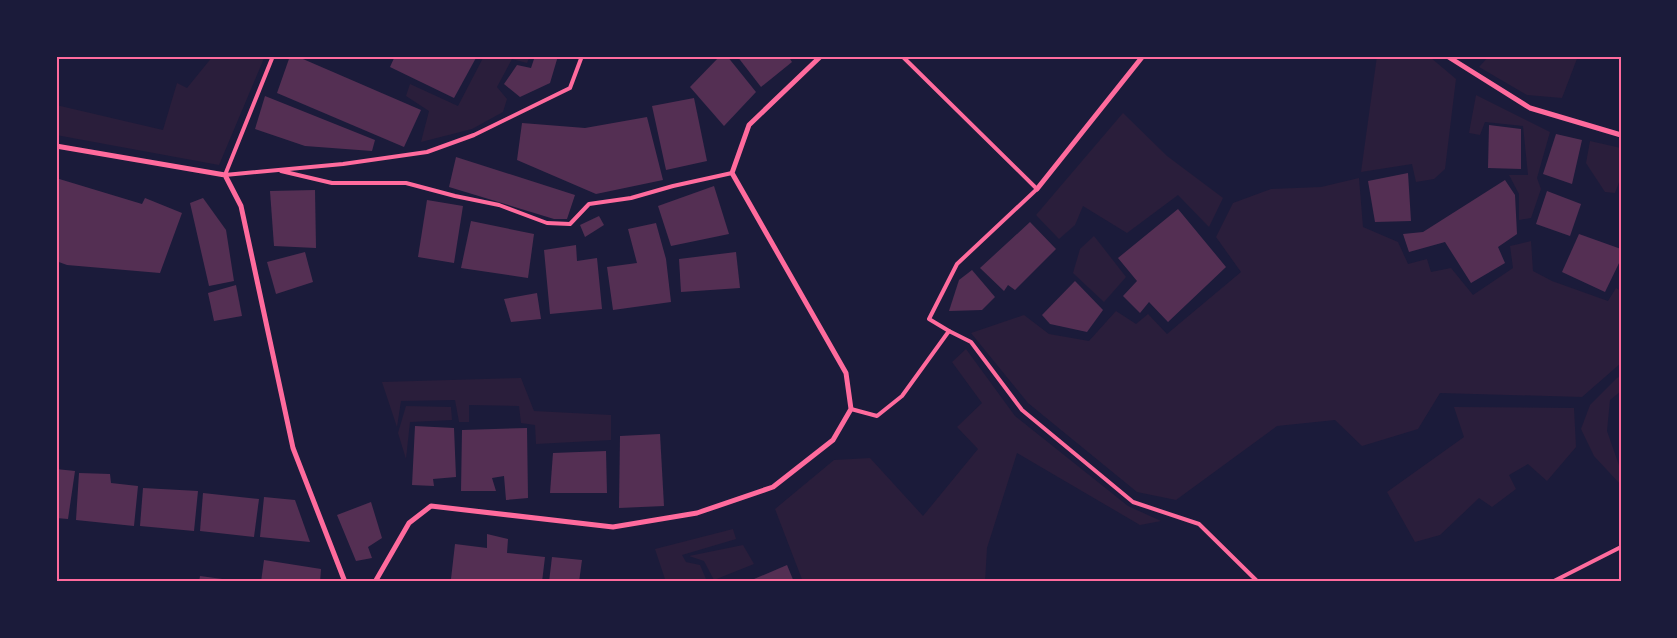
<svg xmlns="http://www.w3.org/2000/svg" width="1677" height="638" font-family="'Open Sans',sans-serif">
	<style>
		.green { fill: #2a1e3b }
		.building { fill: #542f53 }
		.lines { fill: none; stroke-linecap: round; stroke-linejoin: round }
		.service { stroke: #ff6b9d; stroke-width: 4 }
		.minor { stroke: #ff6b9d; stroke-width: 5 }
		.neatline { fill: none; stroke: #ff6b9d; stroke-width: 2 }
	</style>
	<rect width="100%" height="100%" fill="#1b1b3a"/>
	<g class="green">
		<polygon points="213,56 265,56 219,165 56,135 56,105 163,130 177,83 187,88"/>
		<polygon points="484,56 530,56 527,63 512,59 497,87 507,99 503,112 472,129 421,142 429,111 406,96 410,84 458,106"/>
		<polygon points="1377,56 1421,56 1431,58 1456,79 1445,169 1434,179 1416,182 1412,164 1361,172"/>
		<polygon points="1489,56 1578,56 1562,98 1527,95 1479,67"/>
		<polygon points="1476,95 1550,132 1537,178 1541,189 1531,218 1519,220 1519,194 1509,175 1528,175 1523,126 1485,122 1480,135 1469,133"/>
		<polygon points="1123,113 1167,156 1223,198 1209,227 1178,195 1127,233 1083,206 1075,225 1059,239 1036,215"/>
		<polygon points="1590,141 1621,148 1621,177 1615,193 1605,192 1586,163"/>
		<polygon points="1359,178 1363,227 1398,242 1408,264 1427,259 1431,272 1451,268 1473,295 1513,268 1510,246 1531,241 1533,271 1552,281 1608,301 1616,288 1621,291 1621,363 1582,397 1440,393 1418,429 1362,446 1335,420 1277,426 1176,500 1137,492 1028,403 971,333 1024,315 1049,334 1089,341 1116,311 1136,324 1148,314 1167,334 1241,272 1216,237 1233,203 1271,189 1321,187"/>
		<polygon points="1094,236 1126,277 1104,302 1073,273 1080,249"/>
		<polygon points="966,349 1015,416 1128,506 1161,521 1140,525 1017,453 987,548 985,582 803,582 775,509 834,460 870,458 923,516 978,449 957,427 982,403 952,362"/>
		<polygon points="1621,376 1621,391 1610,400 1607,431 1621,471 1621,485 1594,456 1581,429 1590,405 1617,378"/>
		<polygon points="521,378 534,411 611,415 611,440 536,444 535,425 521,423 519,406 469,405 469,422 459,422 455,400 401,401 397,427 382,382"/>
		<polygon points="406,406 451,407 452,420 410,422 406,459 398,433"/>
		<polygon points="1454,407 1574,408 1576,447 1547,481 1528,464 1509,475 1516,489 1492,507 1479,498 1440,535 1415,542 1387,492 1464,437"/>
		<polygon points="733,529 736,539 682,555 686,562 700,565 706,579 702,582 666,582 655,549"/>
		<polygon points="743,545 754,564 714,580 704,561 689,556"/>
	</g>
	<g class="building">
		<polygon points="290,56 296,56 421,110 404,147 277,93"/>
		<polygon points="395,56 477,56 454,98 390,67"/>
		<polygon points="535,56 558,56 550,83 520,97 504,84 517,65 531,68"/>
		<polygon points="720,56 727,56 756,92 724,126 690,87"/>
		<polygon points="737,56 788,56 792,62 761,87"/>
		<polygon points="265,96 375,140 372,151 305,146 255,129"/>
		<polygon points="694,98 707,161 666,170 652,106"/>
		<polygon points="647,117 663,180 596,194 517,160 522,123 585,128"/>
		<polygon points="1489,125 1521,129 1521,169 1488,168"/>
		<polygon points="1556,134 1582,140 1572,184 1543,174"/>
		<polygon points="456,157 575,195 567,219 554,219 449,187"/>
		<polygon points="1408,173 1411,221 1375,222 1368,181"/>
		<polygon points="56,178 142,204 145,198 182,213 160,273 67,265 56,261"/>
		<polygon points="1505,180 1515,195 1517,234 1498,247 1505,263 1471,283 1445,242 1409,252 1403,234 1423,232"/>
		<polygon points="714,186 729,234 671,246 658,206"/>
		<polygon points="315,190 316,248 274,246 270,191"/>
		<polygon points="1547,191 1581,204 1570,236 1536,224"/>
		<polygon points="203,198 226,230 234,281 209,286 190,203"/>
		<polygon points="427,200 463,206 454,263 418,257"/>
		<polygon points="1178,209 1226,267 1168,322 1149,302 1140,313 1123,296 1137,281 1118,258"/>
		<polygon points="599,216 604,225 585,237 580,225"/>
		<polygon points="471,221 534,234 528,278 461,268"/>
		<polygon points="1030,222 1056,249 1015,290 1008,285 1004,291 980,268"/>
		<polygon points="656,223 666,259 671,302 613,310 607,267 637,263 628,229"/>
		<polygon points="1579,234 1621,249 1621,259 1605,292 1562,272"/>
		<polygon points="576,245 577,261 597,258 602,309 550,314 544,250"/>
		<polygon points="305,252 313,282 276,294 267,262"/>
		<polygon points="736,252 740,288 681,292 679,259"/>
		<polygon points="972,270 995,297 982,310 949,311 959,280"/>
		<polygon points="1075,281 1103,310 1087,332 1050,324 1042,315"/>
		<polygon points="236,285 242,316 214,321 208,293"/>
		<polygon points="537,293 541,319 511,322 504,299"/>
		<polygon points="415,426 454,428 456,477 433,479 434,486 412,485"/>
		<polygon points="527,428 528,498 506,500 504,476 492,478 496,491 461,491 462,430"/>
		<polygon points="660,434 664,506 619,508 620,436"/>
		<polygon points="606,451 607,493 550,493 553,453"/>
		<polygon points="56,469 75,471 68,519 56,518"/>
		<polygon points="79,473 110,474 111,483 138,486 134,526 76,520"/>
		<polygon points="143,488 198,491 194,531 140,526"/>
		<polygon points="203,493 259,499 254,537 200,531"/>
		<polygon points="264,497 295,500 310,542 260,537"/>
		<polygon points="371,502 382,538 368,547 372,558 356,561 337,515"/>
		<polygon points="487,534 508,539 507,553 545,557 542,582 468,582 451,579 455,544 487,548"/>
		<polygon points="552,557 582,560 579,582 549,582"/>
		<polygon points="264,560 321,569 320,582 261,582"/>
		<polygon points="787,565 794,582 747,582"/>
		<polygon points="200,576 237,581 237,582 199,582"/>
	</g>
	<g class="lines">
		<g class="service">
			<polyline points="273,56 225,175 343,164 427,152 474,135 570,88 582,56"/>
			<polyline points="902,56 1037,189 957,264 929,319 949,331"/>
			<polyline points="281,171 332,183 406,183 455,196 499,205 547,223 570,224 589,204 631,198 673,186 732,173"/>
			<polyline points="851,409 877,416 902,396 949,331 971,342 1022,410 1133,502 1199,524 1258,582"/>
			<polyline points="1552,582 1621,547"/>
		</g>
		<g class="minor">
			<polyline points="1447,56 1530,108 1621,135"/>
			<polyline points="56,146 225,175 241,206 293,448 345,582"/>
			<polyline points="1037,189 1143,56"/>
			<polyline points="375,582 409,523 431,506 613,527 697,513 773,487 833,440 851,409 846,373 732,173 749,125 821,56"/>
		</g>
	</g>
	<rect width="1677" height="638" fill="none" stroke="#1b1b3a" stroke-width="115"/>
	<rect x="58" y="58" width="1562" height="522" class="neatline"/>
</svg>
